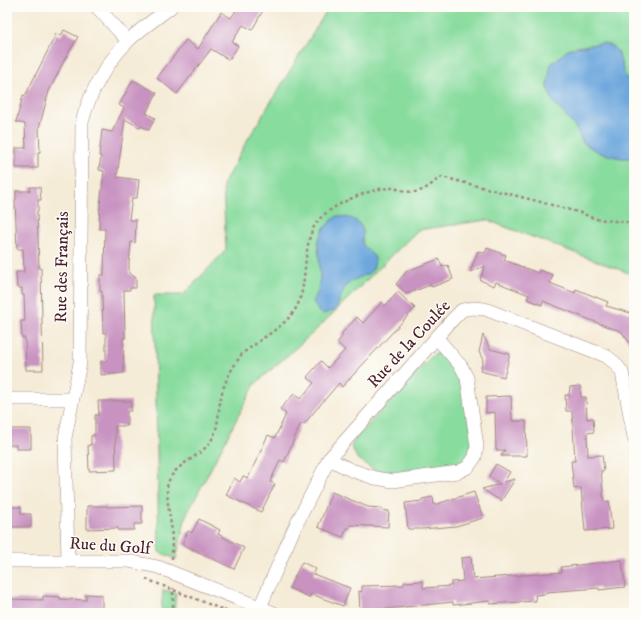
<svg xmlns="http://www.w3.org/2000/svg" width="641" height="620" font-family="'IM FELL DW Pica',serif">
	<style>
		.green { fill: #88dc9e; stroke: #697e64 }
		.water { fill: #6da7dd; stroke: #5c6384 }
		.building { fill: #c892c1 }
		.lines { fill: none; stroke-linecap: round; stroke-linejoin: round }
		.minor-casing { stroke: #a08681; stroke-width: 14 }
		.path { stroke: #a08681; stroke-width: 2.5; stroke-dasharray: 3 3; stroke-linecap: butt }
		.minor { stroke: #fff; stroke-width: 13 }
		.labels { text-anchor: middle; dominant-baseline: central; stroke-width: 3; stroke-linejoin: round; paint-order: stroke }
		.street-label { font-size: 17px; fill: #4a1f2b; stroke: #fdfcf7 }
	</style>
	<rect width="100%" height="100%" fill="#fdfcf7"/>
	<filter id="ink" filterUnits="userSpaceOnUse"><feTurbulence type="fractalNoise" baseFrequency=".025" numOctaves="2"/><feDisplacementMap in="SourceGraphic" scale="8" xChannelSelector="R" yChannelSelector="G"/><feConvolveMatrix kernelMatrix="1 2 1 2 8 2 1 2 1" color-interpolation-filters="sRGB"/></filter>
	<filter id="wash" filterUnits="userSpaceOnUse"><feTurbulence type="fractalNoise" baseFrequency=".012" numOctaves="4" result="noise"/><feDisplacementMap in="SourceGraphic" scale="16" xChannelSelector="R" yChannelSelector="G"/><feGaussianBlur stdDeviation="0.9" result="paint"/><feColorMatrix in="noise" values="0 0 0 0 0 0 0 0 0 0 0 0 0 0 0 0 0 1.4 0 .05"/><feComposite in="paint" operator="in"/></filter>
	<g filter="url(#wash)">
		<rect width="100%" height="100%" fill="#f5ecd7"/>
		<g class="green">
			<polygon points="329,7 634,7 634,275 487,220 418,230 316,330 255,384 186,516 176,559 159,552 154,295 183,295 226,250 223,185 245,144"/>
			<polygon points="440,353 449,357 461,374 473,438 469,458 457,465 384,473 371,468 357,458 351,446 358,436 433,355"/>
			<polygon points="163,590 176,593 174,613 161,613"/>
		</g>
		<g class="water">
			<polygon points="603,43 612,46 618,52 625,75 634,87 634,158 621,158 600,153 583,143 575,127 552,100 547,86 551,64 570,48"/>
			<path d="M337,216C348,217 361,219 363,232C363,235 362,239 362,242C364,248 371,253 375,257C375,279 361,273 348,284C342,290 339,302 336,310L323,314L318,311L313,301L318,292L320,277L318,241L324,228Z"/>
		</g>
		<g id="blocks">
			<g class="building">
				<polygon points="238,7 265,7 252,30 243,25 232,42 238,46 229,60 211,49 177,94 157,78 186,40 198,49 221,12 231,18"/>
				<polygon points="64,30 78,37 65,59 49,91 39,128 40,152 38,152 38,168 16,168 16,148 26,148 25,124 16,122 23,95 25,96 56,34 61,36"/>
				<polygon points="133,80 157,93 146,113 155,118 149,130 141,126 140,128 125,119 117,177 139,180 137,198 132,198 129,220 136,220 135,243 131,242 129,263 129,273 136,278 136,288 130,288 130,290 124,290 125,338 123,338 124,373 101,375 101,361 106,361 106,333 103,333 102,291 100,291 100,275 104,275 105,229 99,229 100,206 104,171 99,170 101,156 99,156 102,130 112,132 124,108 119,105"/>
				<polygon points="30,187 40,187 41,200 38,200 38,211 37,211 39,268 41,268 43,370 26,370 25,338 22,338 21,321 25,321 24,295 22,295 22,288 17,288 16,272 24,272 23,249 17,249 15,200 16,199 16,191 30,191"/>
				<polygon points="487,248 506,255 504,260 538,273 539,270 553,275 550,283 575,293 576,289 608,302 606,306 634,314 634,349 621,331 608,327 543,301 542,305 527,299 529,295 496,282 494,286 480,280 485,266 470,272 478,251 485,253"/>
				<polygon points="439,259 442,267 448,265 453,279 432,287 430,285 407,294 396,284 407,271"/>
				<polygon points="398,292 415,308 342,387 339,383 303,425 301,423 284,462 280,460 270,482 275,484 261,512 226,495 234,478 240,482 243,476 248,478 268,435 275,438 286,414 280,409 294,394 300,399 314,383 307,377 321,361 328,368 345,350 337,343 343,335 341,334 357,317 363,323 382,302 385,306"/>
				<polygon points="483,335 490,349 510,354 504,377 480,371 483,360 479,352"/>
				<polygon points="580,386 581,397 586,397 587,419 593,418 594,432 587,433 588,456 602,455 604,471 601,471 604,502 609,501 612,529 585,531 581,488 574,489 571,461 575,461 572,411 566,411 565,395 569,395 570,387"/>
				<polygon points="511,396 512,421 526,421 527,456 501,456 505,450 496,450 495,412 486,413 486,397"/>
				<polygon points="98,401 131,401 131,411 127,411 127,426 115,426 116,470 89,471 88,445 91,445 91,436 95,435 95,415 99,415"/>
				<polygon points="7,429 31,429 31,449 16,449 16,445 7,445"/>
				<polygon points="496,464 510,472 504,482 515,479 501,501 482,489 500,484 489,476"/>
				<polygon points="332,492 368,507 381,508 381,510 389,511 388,527 350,525 349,528 347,528 343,537 318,527"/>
				<polygon points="474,492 483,518 456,526 422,529 408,529 405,503 422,501 422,499 433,497 434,505"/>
				<polygon points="87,506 107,506 107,507 142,506 142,524 134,524 134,530 118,530 118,528 87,529"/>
				<polygon points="7,507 21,507 21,514 31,514 31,527 7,527"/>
				<polygon points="199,519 220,530 218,534 244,548 234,569 182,544 188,531 192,533"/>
				<polygon points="471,557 473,579 562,572 561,567 622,560 625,587 599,590 599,588 546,592 546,594 535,595 536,601 490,604 490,601 453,605 453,602 396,608 378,609 378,613 360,613 359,591 362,592 362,586 404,585 404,582 423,581 423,588 451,586 451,582 463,581 461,558"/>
				<polygon points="302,562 316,569 313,574 350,588 343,606 311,594 309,597 289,588"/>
				<polygon points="86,594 102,595 102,613 7,613 7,599 43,600 43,596 60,597 60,599 86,600"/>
			</g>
		</g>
	</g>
	<g filter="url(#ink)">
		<use href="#blocks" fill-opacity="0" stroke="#a08681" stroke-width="1"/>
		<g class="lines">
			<g class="minor-casing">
				<g id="minor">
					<polyline points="97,7 128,41"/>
					<polyline points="7,399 72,399"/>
					<polyline points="329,459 351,470 375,478 393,481 458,472 468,467 475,457 477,446 467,378 461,366 436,337"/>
					<path d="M68,560L65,438L80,363L82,122C90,92 105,65 127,42C140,29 157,18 171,7"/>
					<polyline points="7,561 128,561 158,567 274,613"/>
					<polyline points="260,607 293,531 329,459 453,319 462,310 472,308 485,309 606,356 615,363 622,372 634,437"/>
				</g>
			</g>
			<g class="path">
				<path d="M172,559C172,547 172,536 171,525C170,516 165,491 168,483C175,462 202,458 212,439C219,427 218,411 221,397C224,382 233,366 242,354C245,351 250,348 254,345C269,333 290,323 298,304C310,277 299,233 325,214C339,202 374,187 392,188C400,189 411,194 419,191C428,189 434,181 442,177L537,201L581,213L596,219L634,223"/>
				<polyline points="146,579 231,613"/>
				<polyline points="173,613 173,588"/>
			</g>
			<use href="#minor" class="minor"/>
		</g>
	</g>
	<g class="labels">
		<g class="street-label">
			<text transform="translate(62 267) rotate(-89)">Rue des Français</text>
			<text transform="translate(409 344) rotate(-47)">Rue de la Coulée</text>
			<text transform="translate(110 546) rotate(4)">Rue du Golf</text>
		</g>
	</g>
	<rect width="641" height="620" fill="none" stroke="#fdfcf7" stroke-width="24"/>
</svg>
